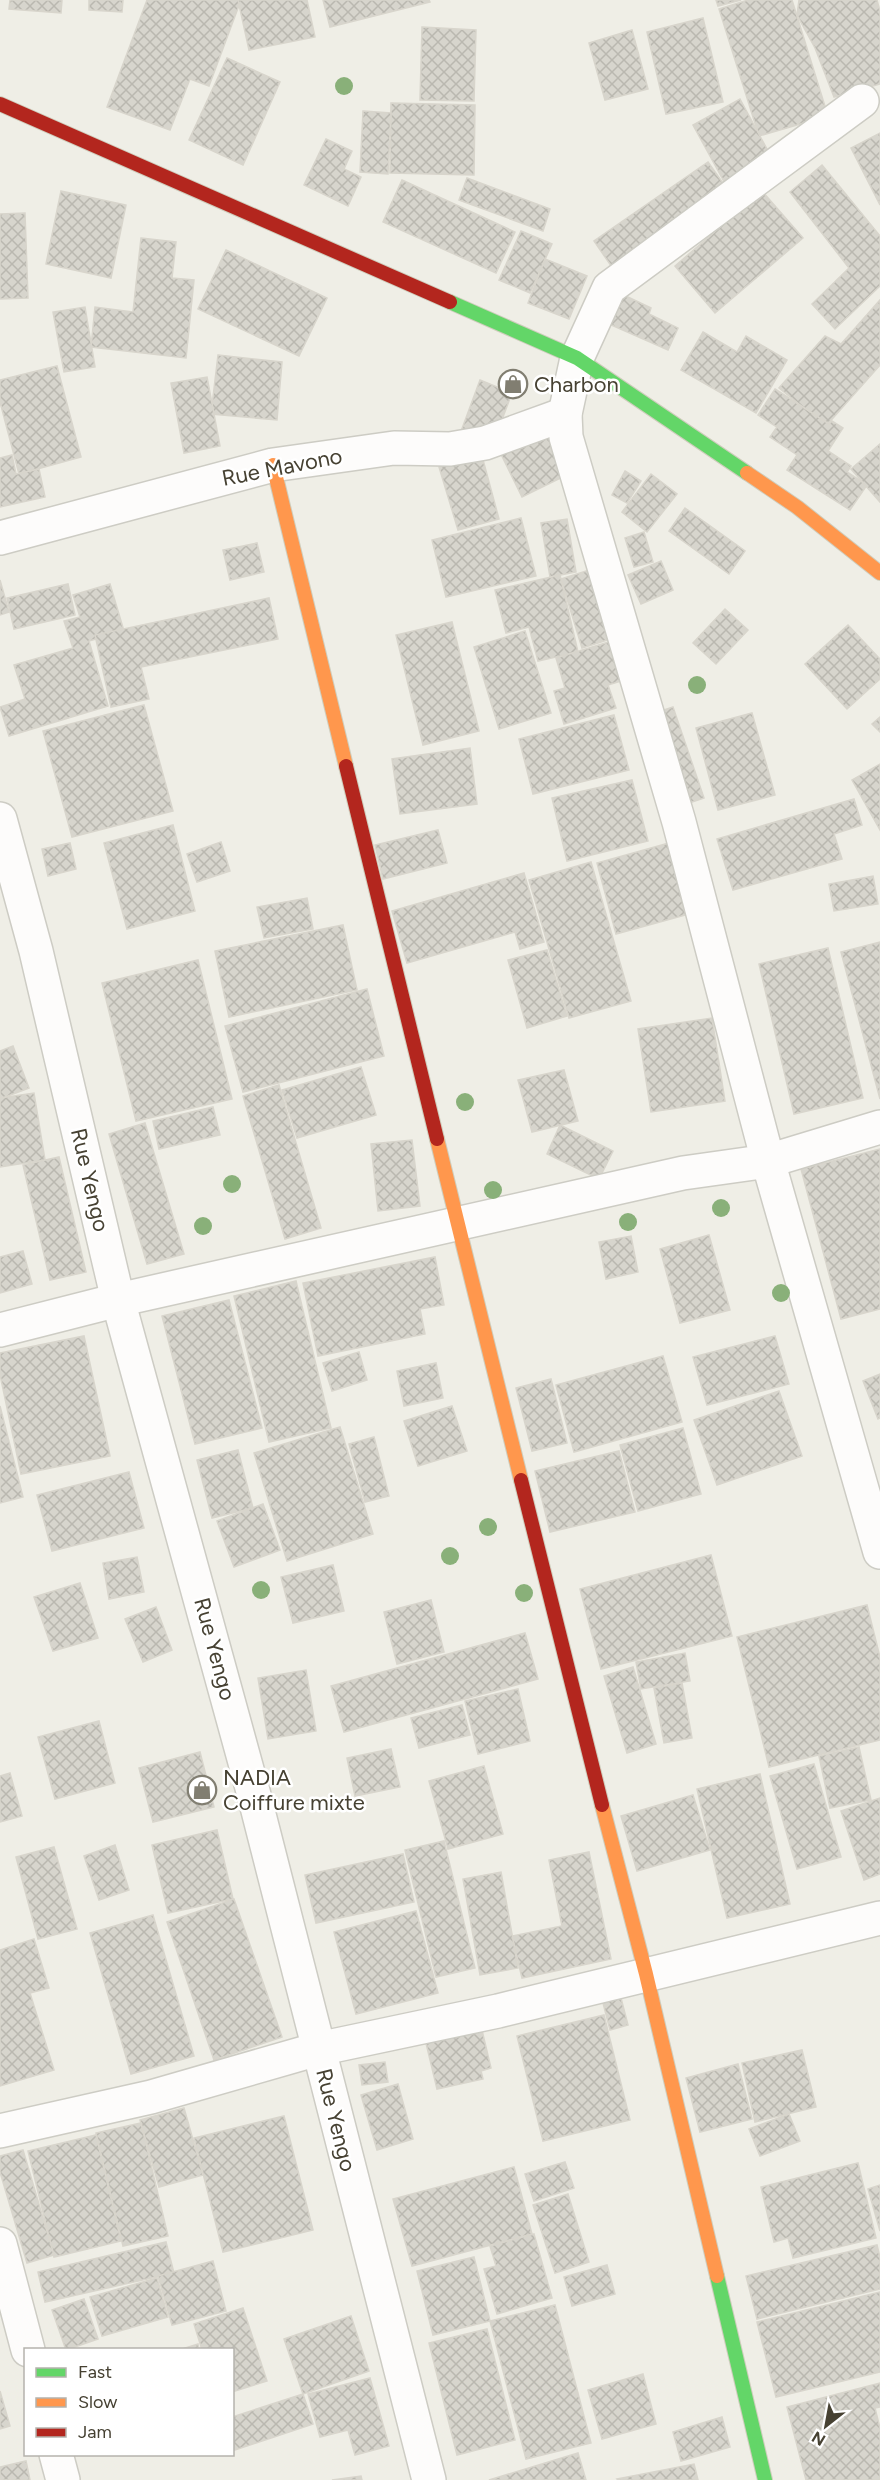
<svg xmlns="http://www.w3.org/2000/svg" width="880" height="2480" font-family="Figtree,sans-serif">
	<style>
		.building { fill: url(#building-cross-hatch); stroke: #d8d5cc; stroke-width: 1.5 }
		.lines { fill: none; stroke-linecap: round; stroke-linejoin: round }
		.street-casing { stroke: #cdccc4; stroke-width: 36 }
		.fast-casing { stroke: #cfcdbc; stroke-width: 16 }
		.slow-casing { stroke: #cfcdbc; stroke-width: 16 }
		.jam-casing { stroke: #cfcdbc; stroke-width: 16 }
		.street { stroke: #fdfcfb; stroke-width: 33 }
		.fast { stroke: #63d668; stroke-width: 14 }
		.slow { stroke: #ff974d; stroke-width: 14 }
		.jam { stroke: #b3261e; stroke-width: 14 }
		.tree { fill: #89b079 }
		.labels { text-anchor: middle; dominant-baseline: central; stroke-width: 5; stroke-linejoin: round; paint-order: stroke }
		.poi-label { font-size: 22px; fill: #464132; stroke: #fff; text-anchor: start }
		.street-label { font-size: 22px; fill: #464132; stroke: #fff }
	</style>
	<defs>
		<pattern id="building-cross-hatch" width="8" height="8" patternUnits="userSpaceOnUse" patternTransform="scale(1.5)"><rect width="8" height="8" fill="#d7d5cd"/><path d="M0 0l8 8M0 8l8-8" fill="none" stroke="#bab8b0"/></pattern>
	</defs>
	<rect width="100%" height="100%" fill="#efeee6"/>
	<g class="building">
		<polygon points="10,0 62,0 61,13 9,9"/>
		<polygon points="89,0 123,0 122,12 89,10"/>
		<polygon points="147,0 241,0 209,86 190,79 170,130 107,107"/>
		<polygon points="238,0 307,0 315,37 249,50"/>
		<polygon points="323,0 429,0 430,2 330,27"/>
		<polygon points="716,0 741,0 718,6"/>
		<polygon points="748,0 792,0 828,116 759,136 719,9"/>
		<polygon points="799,0 877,0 880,11 880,84 834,97 815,48 797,15"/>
		<polygon points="703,18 723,102 666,114 647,32"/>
		<polygon points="422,27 476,30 474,101 420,100"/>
		<polygon points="632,30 648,89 605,100 589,43"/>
		<polygon points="227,58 280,82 243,165 189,140"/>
		<polygon points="740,99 774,162 727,187 693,125"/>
		<polygon points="391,103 475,105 474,175 390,173"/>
		<polygon points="363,111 391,113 388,174 360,172"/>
		<polygon points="880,133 880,205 851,148"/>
		<polygon points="326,139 352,151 344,169 361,177 348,206 304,185"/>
		<polygon points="708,162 730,193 616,273 594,241"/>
		<polygon points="822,165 880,236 880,286 835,329 812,304 849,268 790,192"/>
		<polygon points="467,178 550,209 543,231 459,200"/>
		<polygon points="402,180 515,232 496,273 383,222"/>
		<polygon points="61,191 126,205 111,278 46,264"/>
		<polygon points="762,191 803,238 715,313 675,266"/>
		<polygon points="25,213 28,298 0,299 0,214"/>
		<polygon points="521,231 552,244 530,293 499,280"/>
		<polygon points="141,238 176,242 172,278 194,280 186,358 91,347 95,307 133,312"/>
		<polygon points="226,250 327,298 299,356 198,309"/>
		<polygon points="545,259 587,276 569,319 528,303"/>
		<polygon points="611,289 651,308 649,314 678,328 668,350 598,319"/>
		<polygon points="880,300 880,365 826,426 779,388 825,336 841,344"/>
		<polygon points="85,307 95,367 64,372 53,312"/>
		<polygon points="703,332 737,352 746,336 787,360 756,413 681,370"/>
		<polygon points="218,355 282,362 277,420 211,414"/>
		<polygon points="57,366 81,457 19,474 0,402 0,380"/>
		<polygon points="207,377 220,446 184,453 171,383"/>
		<polygon points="480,380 512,393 492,446 460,434"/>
		<polygon points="775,389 829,424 832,421 843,428 828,451 851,466 847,472 867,485 850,510 787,470 797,455 770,437 777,427 758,415"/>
		<polygon points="548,421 573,472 522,497 497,446"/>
		<polygon points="880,444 880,502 851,469"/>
		<polygon points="12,455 16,474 39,469 45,497 0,507 0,458"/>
		<polygon points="482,456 499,519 458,530 439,467"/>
		<polygon points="625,471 641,481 627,503 612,495"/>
		<polygon points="651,474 677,494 647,532 622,512"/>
		<polygon points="685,508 745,551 729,574 669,531"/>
		<polygon points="521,518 536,576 446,597 432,540"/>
		<polygon points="567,519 576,572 550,577 541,523"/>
		<polygon points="644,532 653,562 634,567 625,538"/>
		<polygon points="257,543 264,572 230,580 223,550"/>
		<polygon points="661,561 673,590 641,604 628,575"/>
		<polygon points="599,567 620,636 582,648 561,579"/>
		<polygon points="560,575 578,652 538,661 529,627 506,633 495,590"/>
		<polygon points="0,580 9,612 0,615"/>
		<polygon points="68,584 75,615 14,629 7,598"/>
		<polygon points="110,584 124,631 89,641 108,706 9,736 0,707 25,699 14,665 73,648 64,621 80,617 73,595"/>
		<polygon points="269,598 278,639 141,667 149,699 111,707 95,635"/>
		<polygon points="725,609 748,630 716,664 693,643"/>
		<polygon points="452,622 479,731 423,745 396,635"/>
		<polygon points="848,625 880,659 880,679 847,709 805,664"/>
		<polygon points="525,631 551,713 499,729 474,647"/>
		<polygon points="622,638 634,677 608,685 616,708 564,724 554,691 565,688 556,658"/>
		<polygon points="144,705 173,811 72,837 43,731"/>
		<polygon points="673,707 704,798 665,811 634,720"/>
		<polygon points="752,713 775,795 718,810 696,728"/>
		<polygon points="614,715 629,770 533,794 519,739"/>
		<polygon points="880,717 880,732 872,724"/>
		<polygon points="470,748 477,804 400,814 392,759"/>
		<polygon points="880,764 880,830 852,780"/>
		<polygon points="632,780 648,841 567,861 552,798"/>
		<polygon points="854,799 862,825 834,834 842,859 733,890 717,839"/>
		<polygon points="173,825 195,911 127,929 104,843"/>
		<polygon points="438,830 447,863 383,879 375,845"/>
		<polygon points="221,842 230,871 197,882 187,854"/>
		<polygon points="70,843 76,869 48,876 42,849"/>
		<polygon points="669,843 689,914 616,934 597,863"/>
		<polygon points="591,862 631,1001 569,1018 529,880"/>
		<polygon points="524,873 544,942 520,949 515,932 407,963 392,911"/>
		<polygon points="873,876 878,904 834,911 829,884"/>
		<polygon points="307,898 313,929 264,938 257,907"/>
		<polygon points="343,925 357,990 229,1017 215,951"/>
		<polygon points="880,942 880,1099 841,952"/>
		<polygon points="828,948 863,1098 794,1114 759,964"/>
		<polygon points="547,950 567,1016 527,1028 508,960"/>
		<polygon points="198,960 232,1099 136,1121 102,983"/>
		<polygon points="367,989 384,1056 243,1092 225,1026"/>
		<polygon points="712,1018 725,1101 651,1112 638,1029"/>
		<polygon points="13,1046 29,1088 0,1099 0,1051"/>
		<polygon points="361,1067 376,1115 297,1138 282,1090"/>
		<polygon points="564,1070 578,1121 532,1132 518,1080"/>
		<polygon points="279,1085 321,1228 285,1239 243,1096"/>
		<polygon points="34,1093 45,1160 0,1167 0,1098"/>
		<polygon points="213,1107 220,1135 159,1149 153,1121"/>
		<polygon points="145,1123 184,1254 147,1264 109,1134"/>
		<polygon points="560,1125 613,1151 599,1179 547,1154"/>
		<polygon points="412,1140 420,1206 378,1211 371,1144"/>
		<polygon points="880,1149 880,1309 841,1319 801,1169"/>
		<polygon points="59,1157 86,1272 50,1280 23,1165"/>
		<polygon points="709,1235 730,1310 680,1323 660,1249"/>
		<polygon points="631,1236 638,1272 606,1279 599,1242"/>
		<polygon points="23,1251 32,1284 0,1293 0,1257"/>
		<polygon points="435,1257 444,1305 420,1309 425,1334 318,1356 303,1283"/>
		<polygon points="296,1281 331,1428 269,1442 234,1296"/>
		<polygon points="229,1300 262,1428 195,1444 162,1316"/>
		<polygon points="84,1336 110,1456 21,1474 0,1375 0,1353"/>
		<polygon points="775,1336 789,1384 707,1405 693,1357"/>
		<polygon points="359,1352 367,1380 332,1391 323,1363"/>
		<polygon points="663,1356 682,1422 574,1452 556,1385"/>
		<polygon points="436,1363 443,1398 404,1406 397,1371"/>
		<polygon points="880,1374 880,1418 878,1419 863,1381"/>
		<polygon points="551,1379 567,1443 532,1451 516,1388"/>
		<polygon points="779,1391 802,1456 717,1485 694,1420"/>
		<polygon points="0,1406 23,1497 0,1503"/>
		<polygon points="452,1406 467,1451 418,1466 404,1421"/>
		<polygon points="340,1427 373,1534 287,1561 254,1453"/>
		<polygon points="683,1428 701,1494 638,1511 620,1445"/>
		<polygon points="374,1437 389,1496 365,1502 349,1444"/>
		<polygon points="238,1450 253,1508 212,1518 197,1460"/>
		<polygon points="619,1451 635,1512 550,1532 535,1471"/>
		<polygon points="129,1472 144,1528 52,1551 37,1495"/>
		<polygon points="263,1504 280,1550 234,1567 217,1521"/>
		<polygon points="711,1555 732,1636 601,1669 580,1589"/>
		<polygon points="137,1557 144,1592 109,1599 103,1563"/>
		<polygon points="333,1565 344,1611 293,1623 281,1577"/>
		<polygon points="80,1583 98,1638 53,1651 34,1597"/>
		<polygon points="431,1600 444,1652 397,1664 384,1612"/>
		<polygon points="867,1605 880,1657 880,1740 769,1767 737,1637"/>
		<polygon points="156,1607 172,1650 143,1662 125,1619"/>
		<polygon points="525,1633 538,1679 344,1732 331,1686"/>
		<polygon points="685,1653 690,1681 641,1689 636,1662"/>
		<polygon points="633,1667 656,1744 627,1753 604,1676"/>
		<polygon points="306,1670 316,1731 268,1739 258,1678"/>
		<polygon points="682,1683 692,1738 664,1743 654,1688"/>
		<polygon points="518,1689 530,1741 478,1754 465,1701"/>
		<polygon points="462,1705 470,1735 419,1748 411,1718"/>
		<polygon points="99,1721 115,1783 55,1799 38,1737"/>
		<polygon points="859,1747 871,1800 830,1808 819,1756"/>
		<polygon points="391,1749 400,1787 355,1796 347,1758"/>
		<polygon points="200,1752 214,1807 153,1822 139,1768"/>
		<polygon points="814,1764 841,1857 797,1869 770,1776"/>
		<polygon points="484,1766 503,1834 448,1849 429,1781"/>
		<polygon points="10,1773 22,1816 0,1822 0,1776"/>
		<polygon points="760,1774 790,1904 727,1918 697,1789"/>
		<polygon points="693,1795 710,1850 637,1871 621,1816"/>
		<polygon points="880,1798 880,1874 864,1880 841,1811"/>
		<polygon points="217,1830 233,1899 168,1913 152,1845"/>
		<polygon points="444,1841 475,1968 436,1977 405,1850"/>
		<polygon points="115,1845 129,1890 99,1900 84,1856"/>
		<polygon points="54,1847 77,1929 38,1939 16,1857"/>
		<polygon points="589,1852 611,1959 522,1978 512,1936 562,1926 549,1860"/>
		<polygon points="403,1854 414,1902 316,1923 305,1875"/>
		<polygon points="501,1872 518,1968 480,1975 463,1879"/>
		<polygon points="234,1899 282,2037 214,2060 167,1922"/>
		<polygon points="416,1911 438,1993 356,2014 334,1932"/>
		<polygon points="153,1915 194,2056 131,2074 90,1933"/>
		<polygon points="34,1939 49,1988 30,1993 54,2070 0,2086 0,1950"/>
		<polygon points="621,1998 628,2025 610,2030 603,2003"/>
		<polygon points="604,2015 630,2120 543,2141 517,2036"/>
		<polygon points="481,2026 491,2068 481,2071 483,2079 437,2089 425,2039"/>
		<polygon points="802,2050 816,2107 755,2122 742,2063"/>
		<polygon points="385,2062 388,2082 362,2085 359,2065"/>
		<polygon points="738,2064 752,2119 700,2132 686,2078"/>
		<polygon points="398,2084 413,2139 377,2150 361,2095"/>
		<polygon points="184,2108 203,2175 159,2187 140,2120"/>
		<polygon points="789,2114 800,2141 760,2156 749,2129"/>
		<polygon points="284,2116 313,2230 223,2252 194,2138"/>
		<polygon points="141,2123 168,2236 123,2246 96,2133"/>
		<polygon points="96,2135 121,2241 54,2257 28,2151"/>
		<polygon points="23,2150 54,2255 27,2263 0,2172 0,2156"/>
		<polygon points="565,2162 574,2188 534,2201 525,2174"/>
		<polygon points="858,2163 876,2238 793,2258 788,2238 774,2242 761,2187"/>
		<polygon points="514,2167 532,2234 412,2266 393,2199"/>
		<polygon points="880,2185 880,2231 868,2189"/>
		<polygon points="568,2194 589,2262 555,2273 533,2205"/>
		<polygon points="534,2234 552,2298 497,2314 484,2269 496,2266 490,2246"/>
		<polygon points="166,2242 174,2273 45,2302 38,2272"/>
		<polygon points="877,2245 880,2257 880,2289 757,2319 746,2276"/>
		<polygon points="474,2257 490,2321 433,2335 417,2271"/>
		<polygon points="213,2261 226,2311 172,2325 158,2276"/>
		<polygon points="607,2265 615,2294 572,2306 564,2277"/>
		<polygon points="157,2278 168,2317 102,2336 90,2297"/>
		<polygon points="880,2292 880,2372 776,2397 757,2322"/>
		<polygon points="84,2299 98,2339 66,2350 52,2310"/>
		<polygon points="555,2305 591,2443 526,2459 490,2321"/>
		<polygon points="243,2308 267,2381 232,2392 232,2350 202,2350 194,2324"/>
		<polygon points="351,2316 369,2371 303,2394 284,2339"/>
		<polygon points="487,2329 515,2440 457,2455 429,2343"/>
		<polygon points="198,2344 199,2350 179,2350"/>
		<polygon points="643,2374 656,2424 602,2439 588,2390"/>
		<polygon points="370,2378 389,2446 355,2455 348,2430 320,2437 308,2394"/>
		<polygon points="880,2383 880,2407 875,2408 880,2428 880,2480 806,2480 787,2407"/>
		<polygon points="0,2391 10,2426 0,2429"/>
		<polygon points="303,2394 313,2424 232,2451 232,2417"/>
		<polygon points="722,2417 730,2447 681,2461 673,2432"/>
		<polygon points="578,2453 586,2480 489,2480"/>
		<polygon points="26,2461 30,2480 0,2480 0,2467"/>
		<polygon points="694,2464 698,2480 618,2480 617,2479"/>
		<polygon points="361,2476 362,2480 332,2480"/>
	</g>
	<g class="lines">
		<g class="street-casing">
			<g id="street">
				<polyline points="862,101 609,288 577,358 565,414 566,437 679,822 768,1161 880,1552"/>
				<polyline points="0,538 273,465 394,448 450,449 485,443 565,414"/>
				<polyline points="0,819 36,951 118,1300 254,1795 429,2480"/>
				<polyline points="0,1330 118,1300 683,1173 768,1161 880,1127"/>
				<polyline points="0,2131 151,2097 318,2049 498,2011 880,1918"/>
				<polyline points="0,2244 28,2350"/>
				<polyline points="56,2454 63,2480"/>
			</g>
		</g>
		<g class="fast-casing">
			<g id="fast">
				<polyline points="450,302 577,358 747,473"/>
				<polyline points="717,2276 765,2480"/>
			</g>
		</g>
		<g class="slow-casing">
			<g id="slow">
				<polyline points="273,465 346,766"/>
				<polyline points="747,473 797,507 880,573"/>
				<polyline points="437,1139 521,1480"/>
				<polyline points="602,1805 646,1974 717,2276"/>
			</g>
		</g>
		<g class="jam-casing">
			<g id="jam">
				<polyline points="0,104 450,302"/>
				<polyline points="346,766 437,1139"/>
				<polyline points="521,1480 602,1805"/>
			</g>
		</g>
		<use href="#street" class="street"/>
		<use href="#fast" class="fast"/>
		<use href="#slow" class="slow"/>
		<use href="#jam" class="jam"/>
	</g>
	<g class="tree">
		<circle cx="344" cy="86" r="9"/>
		<circle cx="697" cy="685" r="9"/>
		<circle cx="465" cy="1102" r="9"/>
		<circle cx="232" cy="1184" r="9"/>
		<circle cx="493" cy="1190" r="9"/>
		<circle cx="721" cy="1208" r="9"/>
		<circle cx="628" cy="1222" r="9"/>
		<circle cx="203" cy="1226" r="9"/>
		<circle cx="781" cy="1293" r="9"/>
		<circle cx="488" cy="1527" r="9"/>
		<circle cx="450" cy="1556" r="9"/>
		<circle cx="261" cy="1590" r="9"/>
		<circle cx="524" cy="1593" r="9"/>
	</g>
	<defs>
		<g id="shop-ring" transform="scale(1.5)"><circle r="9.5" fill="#fff" stroke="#817e71" stroke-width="1.5"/><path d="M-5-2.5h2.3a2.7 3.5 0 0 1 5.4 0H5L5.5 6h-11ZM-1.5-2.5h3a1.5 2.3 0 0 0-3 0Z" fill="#817e71"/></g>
	</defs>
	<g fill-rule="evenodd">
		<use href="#shop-ring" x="513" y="384"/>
		<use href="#shop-ring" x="202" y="1790"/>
	</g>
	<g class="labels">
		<g class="poi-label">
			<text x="534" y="384">Charbon</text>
			<text x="223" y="1777">NADIA<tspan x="223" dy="25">Coiffure mixte</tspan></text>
		</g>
		<g class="street-label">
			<text transform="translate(282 467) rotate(-11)">Rue Mavono</text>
			<text transform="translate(90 1180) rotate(77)">Rue Yengo</text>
			<text transform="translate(215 1649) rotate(75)">Rue Yengo</text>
			<text transform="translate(336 2120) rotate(76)">Rue Yengo</text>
		</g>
	</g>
	<rect x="24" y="2348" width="210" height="108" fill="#ffffff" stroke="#b5b3ad" stroke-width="1.5"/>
	<rect x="36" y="2368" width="30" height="9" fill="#63d668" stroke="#b5b3ad" stroke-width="1.5"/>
	<text x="78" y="2378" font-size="18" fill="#464132">Fast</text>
	<rect x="36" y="2398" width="30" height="9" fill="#ff974d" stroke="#b5b3ad" stroke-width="1.5"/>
	<text x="78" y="2408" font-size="18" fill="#464132">Slow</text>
	<rect x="36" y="2428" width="30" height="9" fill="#b3261e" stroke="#b5b3ad" stroke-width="1.5"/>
	<text x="78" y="2438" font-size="18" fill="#464132">Jam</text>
	<g transform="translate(826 2426) rotate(211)" stroke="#ffffff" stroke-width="4.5" paint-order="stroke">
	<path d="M0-4.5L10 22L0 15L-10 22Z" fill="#464132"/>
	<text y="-9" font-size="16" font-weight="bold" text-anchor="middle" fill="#464132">N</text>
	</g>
</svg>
